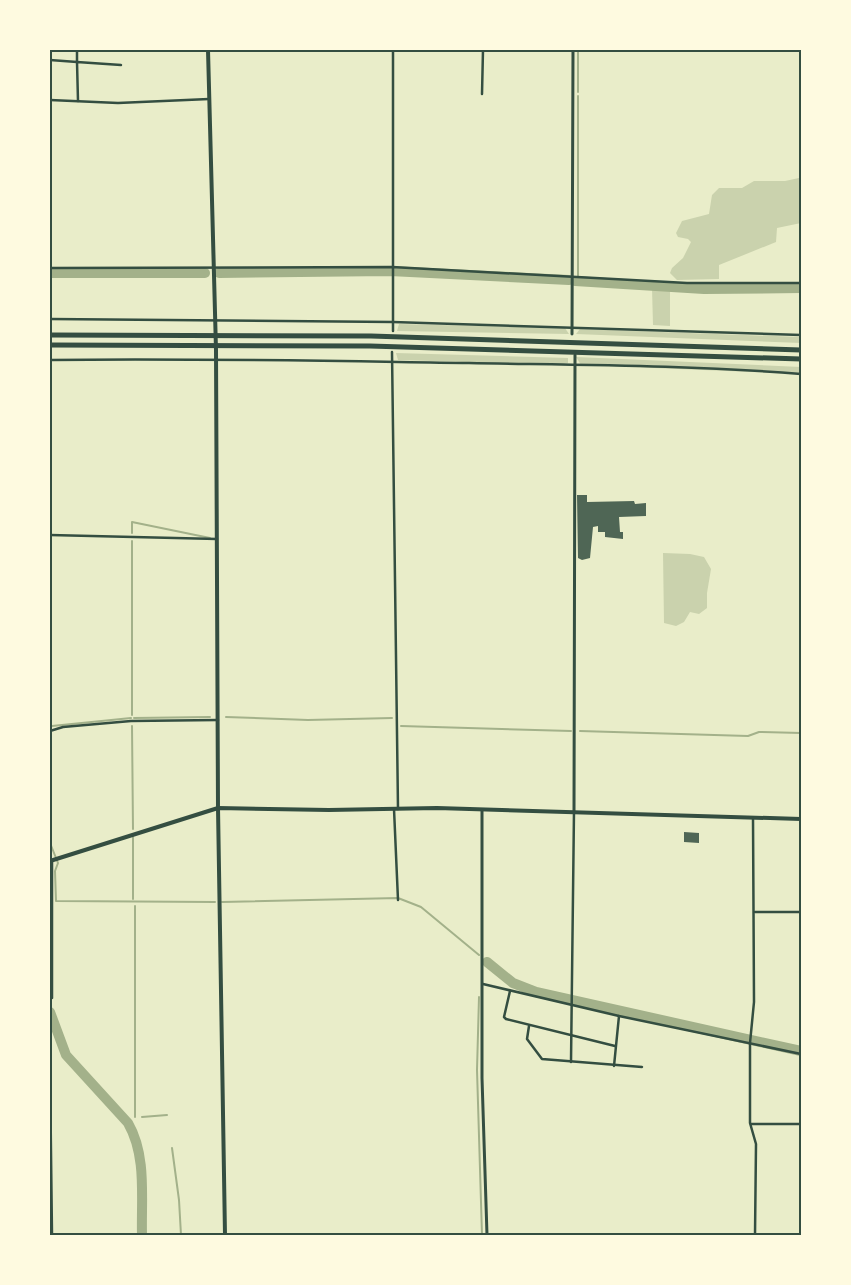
<svg xmlns="http://www.w3.org/2000/svg" width="851" height="1285" font-family="'Libre Baskerville',serif">
	<style>
		.green { fill: #cad2ad }
		.lines { fill: none; stroke-linecap: round; stroke-linejoin: round }
		.stream { stroke: #a3b18a; stroke-width: 2 }
		.river { stroke: #a3b18a; stroke-width: 10 }
		.building { fill: #4f6655 }
		.minor { stroke: #344e41; stroke-width: 2.5 }
		.tertiary { stroke: #344e41; stroke-width: 3 }
		.secondary { stroke: #344e41; stroke-width: 4 }
		.motorway { stroke: #344e41; stroke-width: 5 }
		.neatline { fill: none; stroke: #344e41; stroke-width: 2 }
	</style>
	<rect width="100%" height="100%" fill="#e9edc9"/>
	<g class="green">
		<polygon points="799,178 801,178 801,223 777,228 776,242 719,265 719,279 677,280 670,273 672,268 683,258 691,242 688,239 678,237 676,233 682,221 709,214 712,195 719,188 742,188 754,181 785,181"/>
		<polygon points="652,288 670,288 670,326 653,325"/>
		<polygon points="399,324 565,328 569,334 397,331"/>
		<polygon points="580,329 801,337 801,343 576,334"/>
		<polygon points="396,353 568,358 568,363 559,365 398,360"/>
		<polygon points="576,357 801,367 801,374 581,365"/>
		<polygon points="663,553 690,554 704,557 711,569 707,593 707,608 699,614 690,612 684,622 676,626 664,623"/>
	</g>
	<g class="lines">
		<g class="stream">
			<polyline points="578,92 578,50"/>
			<polyline points="578,281 578,96"/>
			<polyline points="132,533 132,522 210,538"/>
			<polyline points="132,541 132,715"/>
			<polyline points="226,717 308,720 392,718"/>
			<polyline points="134,718 210,717"/>
			<polyline points="52,726 131,718"/>
			<polyline points="132,726 133,829"/>
			<polyline points="401,726 571,731"/>
			<polyline points="580,731 748,736 759,732 801,733"/>
			<polyline points="133,837 133,899"/>
			<polyline points="50,843 58,863 55,871 56,901 215,902"/>
			<polyline points="222,902 398,898 421,907 479,955"/>
			<polyline points="135,906 135,1117"/>
			<polyline points="479,997 477,1070 482,1235"/>
			<polyline points="142,1117 167,1115"/>
			<polyline points="172,1148 179,1200 181,1235"/>
		</g>
		<g class="river">
			<polyline points="50,273 205,273"/>
			<polyline points="219,273 390,271 569,280"/>
			<polyline points="575,281 704,289 801,288"/>
			<polyline points="487,962 513,983 536,992 801,1051"/>
			<path d="M50,1012L66,1055L128,1123C147,1156 141,1198 142,1235"/>
		</g>
	</g>
	<g class="building">
		<polygon points="577,495 587,495 587,502 634,501 635,504 646,503 646,516 619,517 620,532 623,532 623,539 605,537 605,532 598,532 598,526 593,527 590,558 582,560 578,558"/>
		<polygon points="684,832 699,833 699,843 684,842"/>
	</g>
	<g class="lines">
		<g class="minor">
			<polyline points="50,60 77,62 77,50"/>
			<polyline points="482,94 483,50"/>
			<polyline points="50,100 118,103 209,99"/>
			<polyline points="78,101 77,62 121,65"/>
			<polyline points="50,268 392,267 687,283 801,283"/>
			<polyline points="50,319 393,322 801,335"/>
			<polyline points="393,331 393,50"/>
			<polyline points="392,352 398,809"/>
			<path d="M50,360C190,358 329,361 469,363C580,365 691,365 801,374"/>
			<polyline points="50,535 217,539"/>
			<polyline points="50,731 63,727 131,721 218,720"/>
			<polyline points="394,809 398,900"/>
			<polyline points="753,818 754,1002 750,1043 750,1123 756,1144 755,1235"/>
			<polyline points="755,912 801,912"/>
			<polyline points="483,984 619,1016 801,1054"/>
			<polyline points="510,991 504,1017 506,1019 615,1046"/>
			<polyline points="50,999 52,998 52,861"/>
			<polyline points="529,1026 527,1039 542,1059 642,1067"/>
			<polyline points="571,1062 574,811"/>
			<polyline points="614,1066 619,1016"/>
			<polyline points="50,1071 52,1235"/>
			<polyline points="751,1124 801,1124"/>
		</g>
		<g class="tertiary">
			<polyline points="572,334 573,50"/>
			<polyline points="482,810 482,1078 487,1235"/>
			<polyline points="574,811 575,355"/>
		</g>
		<g class="secondary">
			<polyline points="208,50 216,350 218,808 225,1235"/>
			<polyline points="50,861 218,808 329,810 437,808 801,819"/>
		</g>
		<g class="motorway">
			<polyline points="50,335 371,336 801,350"/>
			<polyline points="50,345 370,346 801,359"/>
		</g>
	</g>
	<rect width="851" height="1285" fill="none" stroke="#fefae0" stroke-width="102"/>
	<rect x="51" y="51" width="749" height="1183" class="neatline"/>
</svg>
